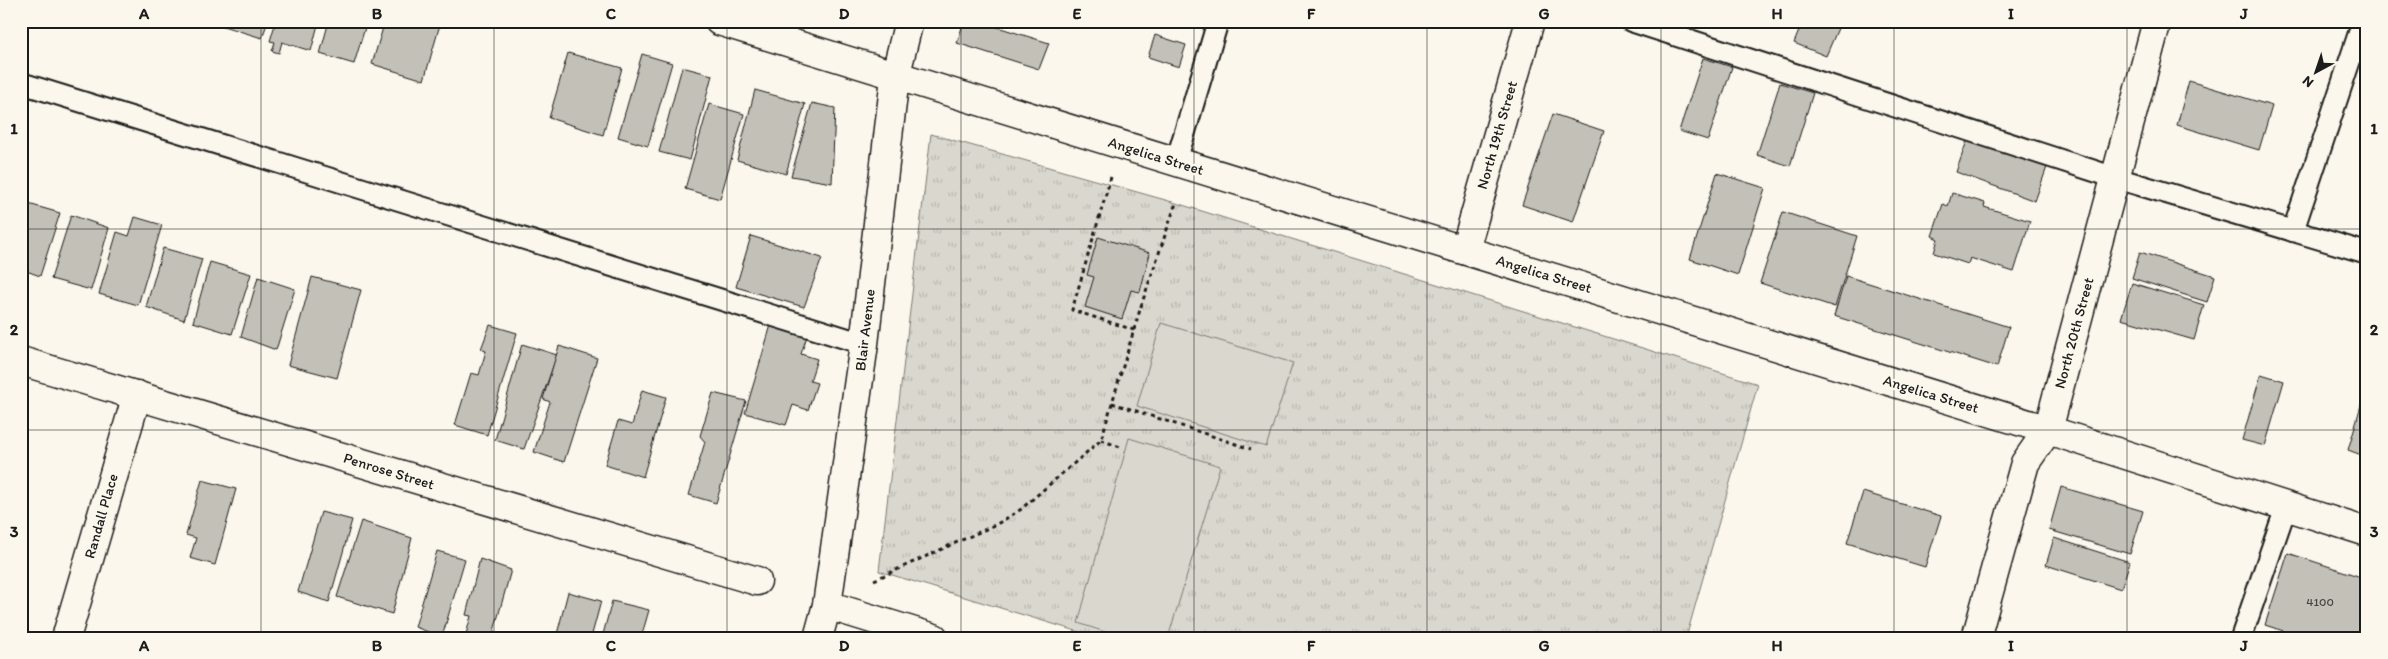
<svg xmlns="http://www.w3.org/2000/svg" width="2388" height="659" font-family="Itim,sans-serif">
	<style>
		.park { fill: url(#park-tufts); stroke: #7b7a75 }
		.pitch { fill: #dad7ce; stroke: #7b7a75 }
		.building { fill: #c3c0b8; stroke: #1c1c1c }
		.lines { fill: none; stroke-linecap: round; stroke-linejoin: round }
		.lane-casing { stroke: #1c1c1c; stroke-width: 24 }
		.street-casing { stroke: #1c1c1c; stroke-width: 31 }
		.path { stroke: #1c1c1c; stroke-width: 3; stroke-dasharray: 4 4; stroke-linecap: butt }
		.lane { stroke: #fbf7ec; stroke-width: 20 }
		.street { stroke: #fbf7ec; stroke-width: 28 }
		.grid { fill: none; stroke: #1c1c1c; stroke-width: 1; stroke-opacity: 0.55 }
		.labels { text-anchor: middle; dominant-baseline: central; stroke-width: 5; stroke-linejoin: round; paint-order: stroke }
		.number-label { font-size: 12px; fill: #464543 }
		.street-label { font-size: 15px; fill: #1c1c1c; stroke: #fbf7ec }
		.neatline { fill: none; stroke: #1c1c1c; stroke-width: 2 }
		.grid-label { font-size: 16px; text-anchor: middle; font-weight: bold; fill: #1c1c1c }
	</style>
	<defs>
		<pattern id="park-tufts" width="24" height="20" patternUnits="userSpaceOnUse" patternTransform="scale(1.25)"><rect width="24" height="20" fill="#dad7ce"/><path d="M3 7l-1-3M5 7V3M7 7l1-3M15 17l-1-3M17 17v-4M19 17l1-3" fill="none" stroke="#bab8b0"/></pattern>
	</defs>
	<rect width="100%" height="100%" fill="#fbf7ec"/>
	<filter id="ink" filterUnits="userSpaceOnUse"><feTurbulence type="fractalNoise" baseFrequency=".02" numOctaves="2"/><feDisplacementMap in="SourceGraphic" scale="10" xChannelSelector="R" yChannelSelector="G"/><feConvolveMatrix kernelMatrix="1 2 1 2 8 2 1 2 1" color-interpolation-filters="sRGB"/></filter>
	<g filter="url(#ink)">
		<polygon class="park" points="931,134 1176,203 1758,384 1686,638 1099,638 879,571"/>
		<g class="pitch">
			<polygon points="1161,323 1293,363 1266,447 1137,406"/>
			<polygon points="1129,438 1220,466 1168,638 1123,638 1078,623"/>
		</g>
		<g class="building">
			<polygon points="225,21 268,21 262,38 223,26"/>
			<polygon points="276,21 319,21 311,51 282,42 279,53 272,51 275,42 270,41"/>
			<polygon points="329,21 367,21 354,64 320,54"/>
			<polygon points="385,21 441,21 424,80 372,64"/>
			<polygon points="964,21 978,21 1049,43 1039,69 957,43"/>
			<polygon points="1803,21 1828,21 1839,26 1826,56 1794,43"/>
			<polygon points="2077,21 2098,21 2095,30 2076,23"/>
			<polygon points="1155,35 1186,45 1179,67 1148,57"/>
			<polygon points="568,53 622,68 603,135 549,118"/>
			<polygon points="642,54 672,63 648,146 618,137"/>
			<polygon points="1703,58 1732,67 1708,140 1679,131"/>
			<polygon points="682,67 712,75 690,160 659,152"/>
			<polygon points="2189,81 2272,106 2259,150 2177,125"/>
			<polygon points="1780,83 1813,93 1790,166 1757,155"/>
			<polygon points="755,90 805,104 786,174 737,160"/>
			<polygon points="812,103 835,108 832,183 791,176"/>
			<polygon points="709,104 744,114 720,199 685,189"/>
			<polygon points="1553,114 1604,131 1573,222 1522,205"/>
			<polygon points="1968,138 2047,167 2035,201 1956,172"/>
			<polygon points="1717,173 1765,188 1738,275 1690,259"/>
			<polygon points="1952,193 1985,203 1984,207 2030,221 2014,272 1970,258 1968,264 1934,253 1938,239 1932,236 1943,204 1948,206"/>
			<polygon points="25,203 60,213 40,276 21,269 21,215"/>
			<polygon points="1783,212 1857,236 1835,307 1760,283"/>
			<polygon points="71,215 109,228 91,290 51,279"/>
			<polygon points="135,217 162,225 138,305 99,294 117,232 129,236"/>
			<polygon points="751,236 822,258 804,307 736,287"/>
			<polygon points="1098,237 1150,253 1140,292 1131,290 1122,319 1085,307 1094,277 1087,275"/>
			<polygon points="163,248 202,259 184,320 146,307"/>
			<polygon points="2140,252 2215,276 2207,302 2132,278"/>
			<polygon points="210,262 251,274 232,334 193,322"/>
			<polygon points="1846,276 2009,327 1997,367 1834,316"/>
			<polygon points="258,277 295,289 276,350 241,337"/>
			<polygon points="312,277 361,290 337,378 288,365"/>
			<polygon points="2132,283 2204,305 2194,340 2121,319"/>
			<polygon points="490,325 517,333 487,435 455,425 471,373 479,375 486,351 481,349"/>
			<polygon points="771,325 807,336 801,354 817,359 810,381 817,383 808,410 793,405 786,425 745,413"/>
			<polygon points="522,344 557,355 524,449 495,440"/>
			<polygon points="559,346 597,358 564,462 534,452 550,402 543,399"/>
			<polygon points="2261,374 2284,381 2265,446 2242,440"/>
			<polygon points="2366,388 2367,388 2367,457 2348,450"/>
			<polygon points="642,390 666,397 643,477 605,465 618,421 632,425"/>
			<polygon points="713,393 746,401 716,503 689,495 705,442 700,436"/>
			<polygon points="202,480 236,489 215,565 190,558 196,538 186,535"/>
			<polygon points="2061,487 2143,511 2130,554 2049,530"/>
			<polygon points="1863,492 1941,516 1925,567 1847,543"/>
			<polygon points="321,512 352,520 329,602 298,592"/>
			<polygon points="361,521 412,538 392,614 337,597"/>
			<polygon points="2054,538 2130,562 2121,589 2046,565"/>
			<polygon points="437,551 465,559 442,637 415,627"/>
			<polygon points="2288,553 2367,579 2367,638 2305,638 2265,625"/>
			<polygon points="480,559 511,570 492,638 465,638 471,616 466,615"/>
			<polygon points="568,592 601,601 591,638 556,638"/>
			<polygon points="612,601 649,610 641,638 602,638"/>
		</g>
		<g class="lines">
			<g class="lane-casing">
				<g id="lane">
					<polyline points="1631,21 2116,178 2367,253"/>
					<polyline points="21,83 864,344"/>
					<polyline points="1176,162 1218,21"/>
					<polyline points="2293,231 2363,21"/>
					<polyline points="2241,638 2286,507"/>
				</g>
			</g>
			<g class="street-casing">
				<g id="street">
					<polyline points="719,21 2048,430 2367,532"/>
					<polyline points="1465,250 1530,21"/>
					<polyline points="21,361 757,581"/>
					<polyline points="827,605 934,638"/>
					<polyline points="66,638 137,395"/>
					<polyline points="818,638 827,605 864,344 895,77 909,21"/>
					<polyline points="1976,638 2025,463 2048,430 2157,21"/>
				</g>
			</g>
			<g class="path">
				<polyline points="1111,177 1072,310 1134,330"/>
				<polyline points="1112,403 1251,449"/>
				<polyline points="1101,440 1123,448"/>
				<polyline points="874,580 997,524 1020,510 1101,440 1142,303 1176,203"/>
			</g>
			<use href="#lane" class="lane"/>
			<use href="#street" class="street"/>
		</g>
	</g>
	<path class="grid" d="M261,21V638M494,21V638M727,21V638M961,21V638M1194,21V638M1427,21V638M1661,21V638M1894,21V638M2127,21V638M21,229H2367M21,430H2367"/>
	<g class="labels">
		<g class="number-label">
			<text x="2320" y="602">4100</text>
		</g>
		<g class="street-label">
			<text transform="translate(1497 135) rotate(-74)">North 19th Street</text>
			<text transform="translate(1156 156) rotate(17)">Angelica Street</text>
			<text transform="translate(1544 274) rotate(17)">Angelica Street</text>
			<text transform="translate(865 330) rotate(-83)">Blair Avenue</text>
			<text transform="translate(2074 333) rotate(-75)">North 20th Street</text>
			<text transform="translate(1931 394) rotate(17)">Angelica Street</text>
			<text transform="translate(389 471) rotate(17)">Penrose Street</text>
			<text transform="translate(101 516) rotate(-74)">Randall Place</text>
		</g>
	</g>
	<rect width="2388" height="659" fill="none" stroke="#fbf7ec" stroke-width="55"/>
	<g transform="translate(2316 72) rotate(220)" stroke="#fbf7ec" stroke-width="4" paint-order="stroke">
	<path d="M0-4L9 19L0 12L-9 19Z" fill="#1c1c1c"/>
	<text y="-8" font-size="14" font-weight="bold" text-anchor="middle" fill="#1c1c1c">N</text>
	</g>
	<rect x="28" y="28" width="2332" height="604" class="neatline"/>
	<g class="grid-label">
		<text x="144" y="19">A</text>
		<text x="377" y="19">B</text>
		<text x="611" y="19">C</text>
		<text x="844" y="19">D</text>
		<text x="1077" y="19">E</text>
		<text x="1311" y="19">F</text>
		<text x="1544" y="19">G</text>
		<text x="1777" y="19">H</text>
		<text x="2011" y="19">I</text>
		<text x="2244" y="19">J</text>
		<text x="14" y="134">1</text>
		<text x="2374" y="134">1</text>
		<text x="14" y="335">2</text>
		<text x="2374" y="335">2</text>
		<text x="14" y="537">3</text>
		<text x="2374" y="537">3</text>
		<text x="144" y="651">A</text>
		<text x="377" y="651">B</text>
		<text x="611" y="651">C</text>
		<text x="844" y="651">D</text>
		<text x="1077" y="651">E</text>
		<text x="1311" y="651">F</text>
		<text x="1544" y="651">G</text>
		<text x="1777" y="651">H</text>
		<text x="2011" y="651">I</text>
		<text x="2244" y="651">J</text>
	</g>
</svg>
